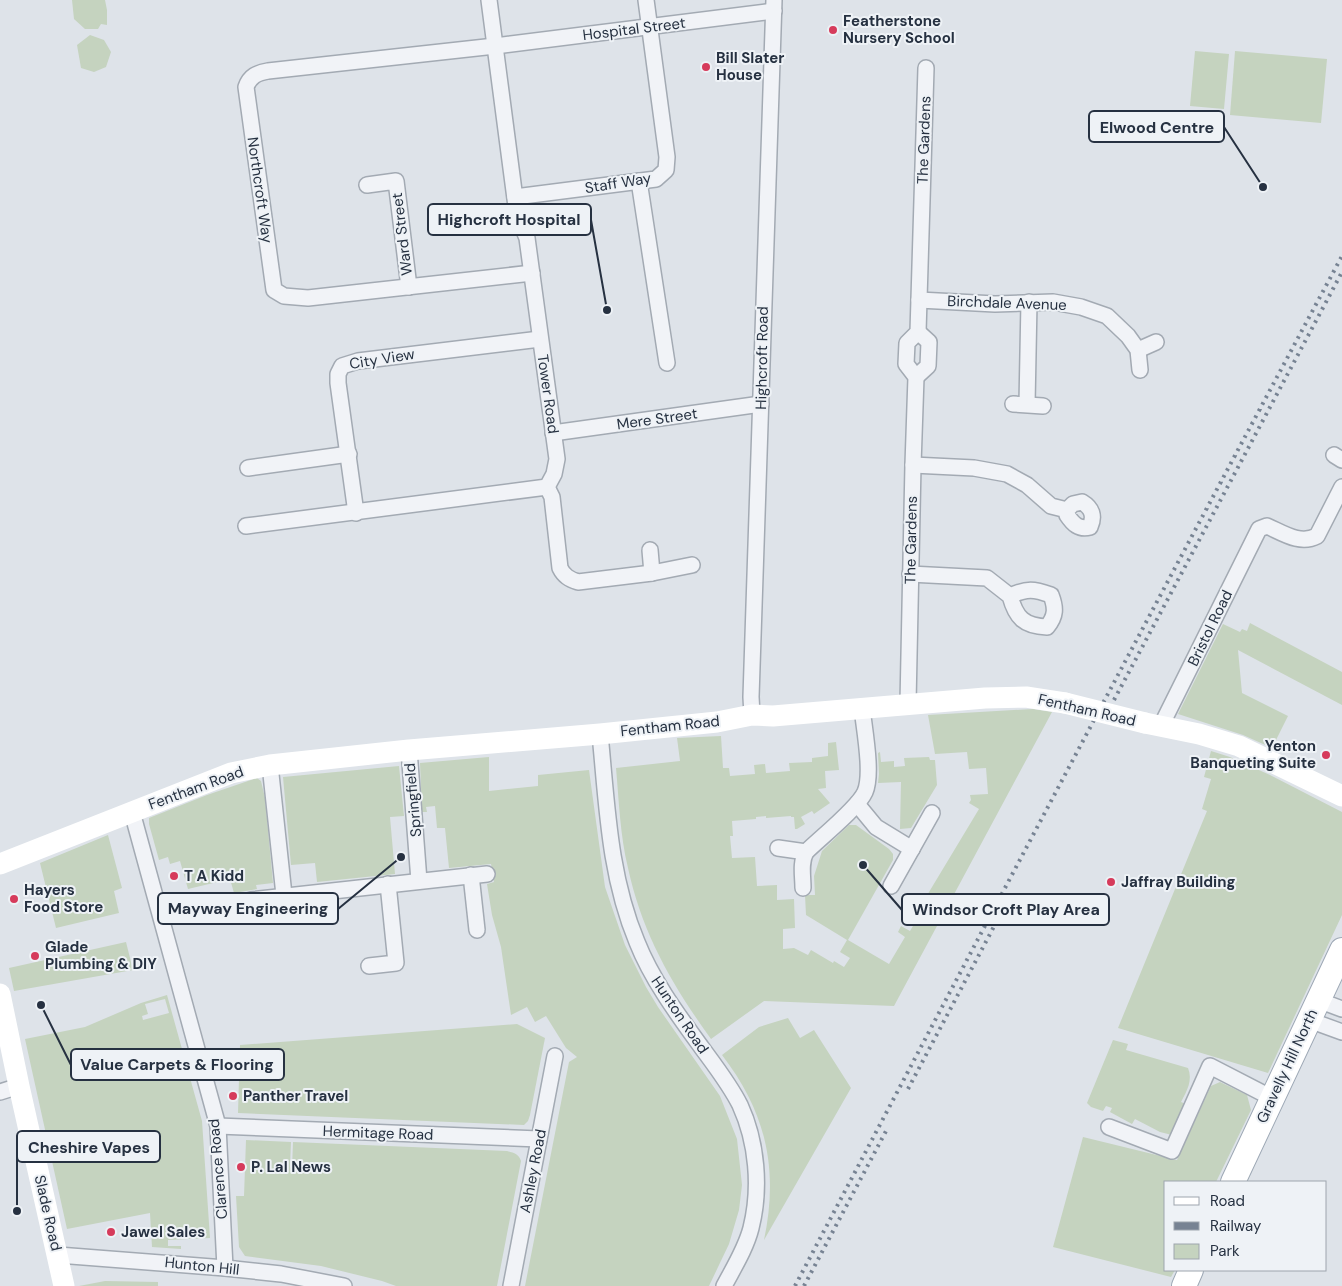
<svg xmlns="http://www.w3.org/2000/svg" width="1342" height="1286" font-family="'DM Sans',sans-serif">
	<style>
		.green { fill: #c5d3bf; fill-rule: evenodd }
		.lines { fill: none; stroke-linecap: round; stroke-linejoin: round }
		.street-casing { stroke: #a3aab3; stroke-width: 18 }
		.primary-casing { stroke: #9da8b5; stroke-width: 26 }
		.street { stroke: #f1f3f7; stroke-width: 15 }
		.secondary { stroke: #fff; stroke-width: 21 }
		.primary { stroke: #fff; stroke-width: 24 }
		.rail { stroke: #778393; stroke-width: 4; stroke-dasharray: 2.5 5; stroke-linecap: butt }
		.secondary-bridge { stroke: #fff; stroke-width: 21 }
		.poi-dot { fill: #d63b5b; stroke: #eef2f6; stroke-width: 2 }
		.labels { text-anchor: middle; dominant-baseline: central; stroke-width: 4; stroke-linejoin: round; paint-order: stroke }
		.poi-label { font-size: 15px; font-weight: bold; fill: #263141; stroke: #eef2f6; text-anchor: start }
		.street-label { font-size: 15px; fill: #263141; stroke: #eef2f6 }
		.leader { fill: none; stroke: #263141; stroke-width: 2 }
		.callout-dot { fill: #263141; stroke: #eef2f6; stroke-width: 2 }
		.callout { fill: #eef2f6; stroke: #263141; stroke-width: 2 }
		.callout-label { font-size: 16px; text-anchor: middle; font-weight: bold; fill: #263141 }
	</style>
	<rect width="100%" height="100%" fill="#dee3e9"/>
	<g class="green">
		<polygon points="72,0 105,0 107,10 107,25 101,24 98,29 85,29 74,19"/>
		<polygon points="90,35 104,40 111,52 106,67 94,72 81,68 77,45"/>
		<polygon points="1195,51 1229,54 1224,109 1190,106"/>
		<polygon points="1235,51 1327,59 1321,123 1230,115"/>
		<polygon points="1250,623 1342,672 1342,705 1238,650 1242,693 1288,716 1272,748 1243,735 1178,714 1223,624 1240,632 1242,629 1247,631"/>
		<path d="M1033,709L1052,712L894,1006L764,1001L711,1039C672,985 642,933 628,868C620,835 619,801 616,768L680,761L677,738L721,736L723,768H729L730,776L755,774L754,765L765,764L766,773L790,771L789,763L812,762V758L828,756V743L836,742L839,770L825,771L826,788L818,789L830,803L814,814L812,811L801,817L805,824L797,829H795L794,817H791V816L766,818V816L756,817V819L732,821L733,836H730L732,858L755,857L757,886L777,885V900L794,899L795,928L783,929V949L794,948L808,955L811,950L833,963L834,961L844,967L850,958L840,952L847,940L806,915L805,895H815L814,876L822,851L849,825H856L889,849L893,854V860L848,940L889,964L905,937L898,932L901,926L910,931L923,909L920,907L926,897L979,809L969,803L971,800L970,795L988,794L986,768L969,769L967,752L935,754L928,715Z"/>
		<polygon points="1211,751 1230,757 1270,775 1342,812 1342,915 1268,1073 1118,1028 1207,811 1202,809 1211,779 1204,777"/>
		<polygon points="880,752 881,762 894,761 894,767 905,766 904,758 929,757 930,760 935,760 937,785 911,828 900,829 901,782 878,783 879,774 878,753"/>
		<polygon points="489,757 489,791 538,786 538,775 589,770 605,887 625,945 646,987 658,1007 720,1096 737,1139 742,1185 739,1210 729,1244 709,1286 525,1286 569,1062 577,1057 566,1048 546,1016 535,1022 527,1007 511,1015 501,947 492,915 487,884 494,882 491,864 449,868 445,828 437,828 435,806 426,807 427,812 422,812 420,763"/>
		<polygon points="399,766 404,816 390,817 395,874 317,882 315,863 291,865 283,777"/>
		<polygon points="257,778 261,781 265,798 273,883 256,885 257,889 234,893 230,879 188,889 180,861 170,864 168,857 159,860 149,824 149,818 207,795"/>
		<polygon points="108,835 122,888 114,891 119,913 56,928 40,863"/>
		<polygon points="126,942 133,970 14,991 9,968"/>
		<path d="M167,995L202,1121L210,1238L168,1240V1246H181V1249L152,1247L150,1213L67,1229L25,1039L85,1027L141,1003ZM165,999L169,1013L143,1020L142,1016L148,1014L145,1004Z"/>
		<path d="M788,1018L800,1038L814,1030L851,1088L764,1240C779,1169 766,1112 722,1055L759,1027Z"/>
		<polygon points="517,1024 545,1038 530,1115 528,1121 524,1125 238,1113 240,1045"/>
		<path d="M1113,1040L1128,1044L1126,1050L1188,1068C1193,1080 1187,1091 1181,1102L1186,1104L1172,1135L1160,1132L1135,1119L1132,1124L1110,1112L1112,1108L1106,1106L1103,1111L1091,1107L1087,1103Z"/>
		<polygon points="1220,1082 1247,1095 1251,1110 1216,1182 1166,1182 1166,1270 1175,1270 1171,1277 1053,1247 1083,1137 1177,1160 1211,1086"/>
		<path d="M246,1140L291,1142L290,1167L292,1168L293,1142L507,1151C514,1153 519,1154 521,1161L497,1286H396L382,1281L321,1266L245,1256L239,1247L236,1196H244Z"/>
		<polygon points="105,1281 158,1282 158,1286 79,1286"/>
	</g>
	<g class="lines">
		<g class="street-casing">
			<g id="street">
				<polyline points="639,181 667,363"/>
				<polyline points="367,185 396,181 409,287"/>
				<polyline points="515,197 656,179 666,170 667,157 646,0"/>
				<path d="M532,273L308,298L284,296L274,290L246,87C250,76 257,73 268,71L495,46L774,11"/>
				<polyline points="919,300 995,304 1053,302 1081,307 1107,316 1128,336 1138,350 1140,370"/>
				<polyline points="1138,350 1156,342"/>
				<polyline points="916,377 928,366 929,342 918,332"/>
				<polyline points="1013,404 1043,406"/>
				<polyline points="1027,404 1029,302"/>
				<polyline points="553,433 761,404"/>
				<polyline points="1334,455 1342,460"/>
				<path d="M913,465L974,468L1007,474L1027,485L1051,506L1067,510L1073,504L1082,502C1092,508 1095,516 1090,527C1079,530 1073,524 1067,515V510"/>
				<polyline points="248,468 349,454"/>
				<path d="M547,487L552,497L560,568C564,576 569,579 578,582L652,573L692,565"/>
				<polyline points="356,513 338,383 338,374 342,366 358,361 540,339"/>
				<polyline points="246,526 547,487 554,474 557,459 527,238 517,214 489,0"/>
				<polyline points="650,550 652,573"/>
				<path d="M910,574L987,578L1010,596C1027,588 1034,589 1051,595C1056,608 1056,616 1047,627C1024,626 1016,618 1010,596"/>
				<polyline points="908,703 913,465 916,377 906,364 907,343 918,332 926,68"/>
				<polyline points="752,715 751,697 774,0"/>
				<path d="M1161,726L1259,529L1267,526C1283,533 1300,545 1317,536L1342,487"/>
				<path d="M600,734C607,805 609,875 637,942C652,980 678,1015 702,1048C716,1067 730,1085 740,1105C757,1142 761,1188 751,1228C746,1248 734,1267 724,1286"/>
				<polyline points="409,750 419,881"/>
				<polyline points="270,765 284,895"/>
				<polyline points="857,804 876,827 912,849"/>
				<polyline points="132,812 218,1126 225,1268"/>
				<polyline points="778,848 806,852"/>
				<polyline points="471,875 477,930"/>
				<polyline points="891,886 932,813"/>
				<path d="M803,888C803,876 800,863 806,852C820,838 858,808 865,792C873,774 864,728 862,708"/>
				<polyline points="251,900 487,874"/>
				<polyline points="369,966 396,963 388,884"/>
				<polyline points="1318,1000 1342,1009"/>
				<polyline points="1309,1020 1342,1032"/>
				<polyline points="0,1092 19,1086"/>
				<polyline points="218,1126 539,1139"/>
				<polyline points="1109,1127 1172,1151 1210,1066 1272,1098"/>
				<polyline points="58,1255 225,1268 281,1274 344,1286"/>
				<polyline points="511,1286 555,1056"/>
			</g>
		</g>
		<g class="primary-casing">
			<g id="primary">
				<polyline points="1233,1182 1342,950"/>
				<polyline points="1184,1286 1191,1270"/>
			</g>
		</g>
		<use href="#street" class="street"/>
		<g class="secondary">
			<polyline points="1145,723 1199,734 1239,746 1342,796"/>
			<polyline points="0,864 231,773 270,765 409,750 600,734 717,722 752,715 773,716 985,698 1026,697 1065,703"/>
			<polyline points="0,994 19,1086 64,1286"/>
		</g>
		<use href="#primary" class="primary"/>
		<g class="rail">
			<polyline points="1114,700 1342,272"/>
			<polyline points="908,1089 999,917"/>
			<path d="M795,1286C976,942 1158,598 1342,256"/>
			<polyline points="804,1286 886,1131"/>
		</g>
		<polyline class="secondary-bridge" points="1065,703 1145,723"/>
	</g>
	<g class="poi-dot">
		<circle cx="833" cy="30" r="5"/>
		<circle cx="706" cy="67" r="5"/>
		<circle cx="1326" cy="755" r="5"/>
		<circle cx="174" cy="876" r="5"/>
		<circle cx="1111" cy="882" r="5"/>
		<circle cx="14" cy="899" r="5"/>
		<circle cx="35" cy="956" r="5"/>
		<circle cx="233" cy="1096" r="5"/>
		<circle cx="241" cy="1167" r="5"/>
		<circle cx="111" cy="1232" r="5"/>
	</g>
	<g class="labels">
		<g class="poi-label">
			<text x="843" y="21">Featherstone<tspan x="843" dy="17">Nursery School</tspan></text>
			<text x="716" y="58">Bill Slater<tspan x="716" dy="17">House</tspan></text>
			<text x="1316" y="746" text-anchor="end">Yenton<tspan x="1316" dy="17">Banqueting Suite</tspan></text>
			<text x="184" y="876">T A Kidd</text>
			<text x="1121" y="882">Jaffray Building</text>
			<text x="24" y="890">Hayers<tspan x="24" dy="17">Food Store</tspan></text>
			<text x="45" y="947">Glade<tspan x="45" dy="17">Plumbing &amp; DIY</tspan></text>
			<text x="243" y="1096">Panther Travel</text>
			<text x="251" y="1167">P. Lal News</text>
			<text x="121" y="1232">Jawel Sales</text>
		</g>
		<g class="street-label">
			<text transform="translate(634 29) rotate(-7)">Hospital Street</text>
			<text transform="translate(924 140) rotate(-88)">The Gardens</text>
			<text transform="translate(618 183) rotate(-9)">Staff Way</text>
			<text transform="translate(260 190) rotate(82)">Northcroft Way</text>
			<text transform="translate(402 234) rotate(-97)">Ward Street</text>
			<text transform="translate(1007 303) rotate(2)">Birchdale Avenue</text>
			<text transform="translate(762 358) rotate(-89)">Highcroft Road</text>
			<text transform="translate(382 359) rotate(-9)">City View</text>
			<text transform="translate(548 394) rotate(82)">Tower Road</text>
			<text transform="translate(657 419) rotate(-8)">Mere Street</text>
			<text transform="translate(911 540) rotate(-89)">The Gardens</text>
			<text transform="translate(1210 628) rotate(-64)">Bristol Road</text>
			<text transform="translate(1087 710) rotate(13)">Fentham Road</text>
			<text transform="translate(670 726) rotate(-6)">Fentham Road</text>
			<text transform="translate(196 788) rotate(-20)">Fentham Road</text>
			<text transform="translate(413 800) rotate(-95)">Springfield</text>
			<text transform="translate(680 1015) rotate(56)">Hunton Road</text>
			<text transform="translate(1287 1066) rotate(-65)">Gravelly Hill North</text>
			<text transform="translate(378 1133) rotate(2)">Hermitage Road</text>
			<text transform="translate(218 1169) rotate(-95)">Clarence Road</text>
			<text transform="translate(533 1171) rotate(-79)">Ashley Road</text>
			<text transform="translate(48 1213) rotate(77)">Slade Road</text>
			<text transform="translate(202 1266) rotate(6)">Hunton Hill</text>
		</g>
	</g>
	<path class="leader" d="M1263 187L1224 127M607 310L591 220M401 857L338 909M863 865L902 910M41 1005L71 1065M17 1211L17 1147"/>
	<g class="callout-dot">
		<circle cx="1263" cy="187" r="5"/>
		<circle cx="607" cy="310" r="5"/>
		<circle cx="401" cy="857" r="5"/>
		<circle cx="863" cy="865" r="5"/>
		<circle cx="41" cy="1005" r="5"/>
		<circle cx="17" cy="1211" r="5"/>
	</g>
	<g class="callout">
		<rect x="1089" y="111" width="135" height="31" rx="5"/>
		<rect x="428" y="204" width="163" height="31" rx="5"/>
		<rect x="158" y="893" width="180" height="31" rx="5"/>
		<rect x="902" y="894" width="207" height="31" rx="5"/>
		<rect x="71" y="1049" width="213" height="31" rx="5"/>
		<rect x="17" y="1131" width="143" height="31" rx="5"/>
	</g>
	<g class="callout-label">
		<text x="1157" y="133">Elwood Centre</text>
		<text x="509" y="225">Highcroft Hospital</text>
		<text x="248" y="914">Mayway Engineering</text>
		<text x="1006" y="915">Windsor Croft Play Area</text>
		<text x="177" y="1070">Value Carpets &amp; Flooring</text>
		<text x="89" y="1153">Cheshire Vapes</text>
	</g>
	<rect x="1164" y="1181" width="162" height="90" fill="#eef2f6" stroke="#9ea5ae"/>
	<rect x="1174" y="1197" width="25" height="8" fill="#ffffff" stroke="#9ea5ae"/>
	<text x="1210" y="1206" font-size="15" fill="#263141">Road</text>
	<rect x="1174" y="1222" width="25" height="8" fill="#778393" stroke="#9ea5ae"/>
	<text x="1210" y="1231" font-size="15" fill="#263141">Railway</text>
	<rect x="1174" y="1244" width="25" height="15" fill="#c5d3bf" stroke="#9ea5ae"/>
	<text x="1210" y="1256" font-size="15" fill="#263141">Park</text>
</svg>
